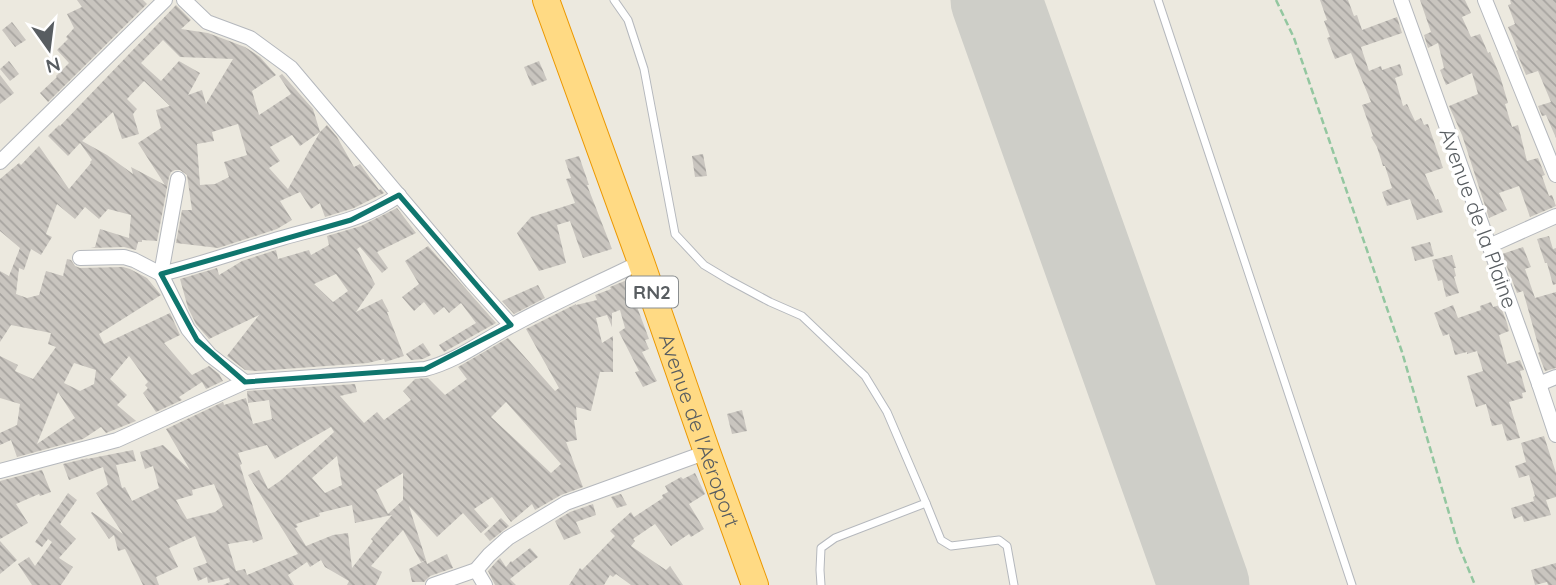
<svg xmlns="http://www.w3.org/2000/svg" width="1556" height="585" font-family="Quicksand,sans-serif">
	<style>
		.lines { fill: none; stroke-linecap: round; stroke-linejoin: round }
		.runway { stroke: #cecec8; stroke-width: 91 }
		.building { fill: url(#building-back-hatch); fill-rule: evenodd }
		.lane-casing { stroke: #b5b8bd; stroke-width: 9 }
		.street-casing { stroke: #b5b8bd; stroke-width: 16 }
		.highway-casing { stroke: #ec9800; stroke-width: 28 }
		.path { stroke: #93c7a0; stroke-width: 2.5; stroke-dasharray: 7 3.5; stroke-linecap: butt }
		.lane { stroke: #fff; stroke-width: 7 }
		.street { stroke: #fff; stroke-width: 14 }
		.highway { stroke: #ffda84; stroke-width: 26 }
		.marked { fill: none; stroke: #0f766e; stroke-width: 5; stroke-linejoin: round }
		.labels { text-anchor: middle; dominant-baseline: central; stroke-width: 7; stroke-linejoin: round; paint-order: stroke }
		.shield { fill: #fff; stroke: #8a8e90; stroke-width: 2 }
		.shield-label { font-size: 19px; font-weight: bold; fill: #585d61 }
		.street-label { font-size: 21px; fill: #585d61; stroke: #fff }
	</style>
	<defs>
		<pattern id="building-back-hatch" width="6" height="6" patternUnits="userSpaceOnUse" patternTransform="scale(1.75)"><rect width="6" height="6" fill="#c9c5bf"/><path d="M-1 5l2 2M0 0l6 6M5-1l2 2" fill="none" stroke="#a6a39f"/></pattern>
	</defs>
	<rect width="100%" height="100%" fill="#ece9df"/>
	<g class="lines">
		<polyline class="runway" points="996,0 1204,585"/>
	</g>
	<g class="building">
		<polygon points="77,0 143,0 147,4 48,102 40,93 57,77 56,76 69,63 57,50 68,39 66,37 74,28 67,14 82,7"/>
		<polygon points="1320,0 1348,0 1354,16 1357,15 1362,30 1397,17 1402,33 1361,47 1369,71 1381,66 1382,70 1400,64 1403,75 1395,78 1403,106 1407,104 1415,121 1421,118 1424,125 1428,124 1443,168 1425,174 1436,200 1438,199 1443,212 1417,220 1410,199 1387,206 1382,192 1392,188 1385,166 1383,166 1377,147 1371,137 1373,136 1362,105 1371,102 1351,53 1335,59 1327,38 1330,37 1324,21 1327,20"/>
		<polygon points="1420,0 1465,0 1471,13 1462,17 1471,37 1480,34 1488,53 1490,52 1500,76 1508,103 1505,104 1512,127 1518,125 1527,161 1538,158 1545,175 1542,176 1549,196 1552,195 1556,206 1530,217 1519,186 1499,193 1507,210 1489,218 1462,135 1449,106 1478,94 1472,73 1446,85 1440,70 1444,68 1438,43 1428,48 1424,35 1431,32"/>
		<polygon points="1510,0 1556,0 1556,138 1546,115 1542,116 1538,106 1551,102 1538,71 1526,75 1516,51 1518,50 1508,27 1515,24 1508,5 1511,4"/>
		<path d="M176,5L191,20L181,29L208,33L245,47L260,57L276,75L252,91L259,115L291,94L279,76L282,74L313,109L320,132L327,125L337,137L354,167L360,164L379,190L381,189L384,193L354,208L325,217L320,203L311,209L300,192L280,201L292,220L277,229L218,248L176,243L182,210H192L187,175L180,170H175L171,172L169,177L157,241L142,240V242H138L136,250L124,247L91,248L95,247L100,229L129,238L131,215L108,209L99,219L85,207L75,219L57,204L46,234L52,237L41,255L31,249L24,270L19,268L16,294L27,298L39,295L46,271L63,276L67,259L71,260L75,266L80,268L123,267L130,269L147,278L161,295L99,334L104,344L170,313L180,335L164,343L192,375L209,366L219,374L223,381L206,389L202,382L179,397L182,400L156,412L143,393L148,388L145,385L148,382L129,356L110,379L127,395L117,405L136,421L106,433L101,427L83,439L17,457L11,440L0,445V433L17,425L20,404L0,398V356L18,365L15,371L33,379L56,347L48,344L51,333L11,325L0,342V271L9,276L20,248L0,231V179L19,163L21,165L39,146L69,189L91,163L90,162L92,160L80,143L68,156L48,136L59,125L60,126ZM163,40L180,57L233,59L206,104L202,90L188,95L200,73L179,61L161,81L141,63ZM144,81L170,106L156,110L161,128L138,143L165,185L131,167L133,174L107,155L82,141L113,112L122,139L139,134L133,114L137,109L127,99ZM238,124L247,155L224,162L229,177L215,184L200,185L197,144L214,141L212,132ZM320,132L308,153L288,189L269,168L280,161L270,147L292,135L300,146ZM74,363L96,370L94,384L80,391L64,383ZM58,392L75,418L37,444Z"/>
		<polygon points="12,22 26,40 15,47 2,30"/>
		<polygon points="9,61 19,74 10,81 0,69"/>
		<polygon points="539,61 547,80 532,86 524,67"/>
		<polygon points="0,75 14,93 0,104"/>
		<polygon points="703,154 707,176 695,177 692,156"/>
		<polygon points="579,156 589,185 587,185 612,249 583,258 570,221 557,225 566,263 539,271 517,233 531,217 575,203 566,179 571,178 565,160"/>
		<path d="M397,208L416,233L377,252L388,268L382,273L360,247L357,249L375,284L356,312L382,299L389,312H387L404,356L385,362L384,359L368,363L257,371L245,370L227,356L259,315L209,339L196,324L188,308L180,279L217,268L219,275L242,261L276,250L278,259L309,250L311,255L329,245L327,236L361,226ZM336,274L348,291L333,302L314,284Z"/>
		<polygon points="1549,236 1553,249 1556,248 1556,284 1553,285 1547,263 1545,263 1537,239"/>
		<polygon points="1430,242 1434,256 1415,261 1411,247"/>
		<polygon points="428,246 496,323 444,352 439,345 476,323 461,303 449,313 444,307 434,315 424,302 414,311 402,297 419,284 405,261"/>
		<polygon points="1523,247 1531,267 1525,269 1535,298 1556,292 1556,368 1545,371 1538,353 1540,352 1523,291 1517,293 1502,254"/>
		<polygon points="1452,255 1456,268 1454,268 1456,276 1454,277 1459,293 1446,297 1442,280 1438,281 1432,260"/>
		<path d="M627,280L649,339L645,340L649,349L642,352L657,381L643,387L635,372L639,371L619,332L625,328L620,310L612,313V327L607,315L596,318L602,343L613,336V372H600L591,411L576,407L577,420H574L577,440L566,442L583,487L561,495L535,510L532,504L511,522L492,497L474,509L489,526L481,533L463,513L437,537L409,506L426,560L421,562L403,530L371,566L382,572L376,585H347L349,581L325,567L321,560L310,567L307,562L288,575L294,585H223L230,582L229,578L208,583L207,577L198,581L193,568L207,563L195,536L169,548L178,567L156,577L159,585H143L125,549L118,551L114,535L109,539L91,513L92,512L123,534L96,493L108,485L103,467L69,480L63,464L88,458L87,459L133,450L136,461L116,465L122,488L125,487L132,501L159,488L153,466L145,469L140,452L163,445L190,470L166,429L223,402L224,405L246,398L253,424L272,419L269,400L248,403L247,391L355,384L357,392L340,396L364,423L377,412L384,420L411,400L403,391L415,379L428,378L445,395L467,379L458,367L508,338L555,391L559,388L526,329L576,304V305L597,300L595,295L611,289L610,287ZM506,402L561,464L551,473L491,417ZM331,427L334,432L280,481L268,489L259,470L248,475L298,554L247,575L245,569L236,571L228,544L252,540L253,543L263,539L240,465L242,464L238,453L267,445L275,459ZM337,456L342,485L325,493L312,478ZM403,473V500L388,514L376,490ZM214,484L223,506L215,512L187,519L176,500L193,495L192,490ZM352,505L355,523L392,515L371,539L373,541L352,568L348,533L333,535L306,546L295,528L298,527L296,524L320,516L319,513Z"/>
		<polygon points="538,285 545,298 514,314 502,301"/>
		<polygon points="1491,302 1493,307 1500,305 1507,323 1509,331 1499,335 1507,364 1520,360 1524,370 1520,371 1526,392 1522,393 1523,398 1509,402 1520,438 1507,441 1502,424 1492,426 1486,404 1476,407 1467,376 1483,371 1477,351 1467,354 1467,352 1455,355 1449,334 1443,336 1434,313 1453,305 1458,318 1481,310 1480,306"/>
		<polygon points="423,343 431,355 423,359 411,360 406,354"/>
		<polygon points="742,410 747,431 732,434 727,414"/>
		<polygon points="1544,436 1556,473 1556,497 1546,500 1551,515 1524,522 1522,516 1514,519 1511,508 1534,501 1533,497 1535,496 1529,475 1519,478 1515,466 1526,462 1521,443"/>
		<polygon points="42,470 51,492 40,496 39,494 16,504 28,523 0,539 0,481"/>
		<polygon points="695,473 705,494 689,504 704,529 691,537 689,534 671,546 655,524 633,539 635,541 631,546 666,570 670,566 683,585 631,585 616,574 613,577 610,575 604,585 569,585 580,568 582,570 615,536 610,531 631,512 634,517 663,498 662,495 668,492 665,486 681,477 683,479"/>
		<polygon points="68,493 77,500 60,524 76,539 59,558 73,567 61,585 32,585 18,564 29,557 35,566 52,542 48,539 42,547 35,542"/>
		<polygon points="621,494 627,505 617,508 611,497"/>
		<polygon points="593,504 596,515 576,522 581,533 564,540 555,521 570,512"/>
		<polygon points="501,518 509,526 490,541 484,534"/>
		<polygon points="0,541 17,560 0,574"/>
		<polygon points="530,548 538,557 510,579 516,585 495,585 488,571 496,562 500,558 506,567 511,561 512,562"/>
		<polygon points="447,554 453,568 430,576 424,582 412,582 409,569 426,560 427,564"/>
		<polygon points="1556,563 1556,585 1548,585 1547,582 1535,585 1531,570"/>
	</g>
	<g class="lines">
		<g class="lane-casing">
			<g id="lane">
				<polyline points="614,0 628,20 644,69 675,234 704,265 729,280 770,302 802,316 865,376 887,412 926,503 835,538 821,548 820,570 821,585"/>
				<polyline points="1158,0 1352,585"/>
				<polyline points="926,503 941,540 951,546 999,540 1007,546 1014,585"/>
			</g>
		</g>
		<g class="street-casing">
			<g id="street">
				<polyline points="184,0 207,22 250,38 291,68 472,282 511,325"/>
				<polyline points="1401,0 1539,384 1556,435"/>
				<polyline points="1485,0 1556,175"/>
				<polyline points="0,162 165,0"/>
				<polyline points="178,179 161,274 188,329 197,340 210,355 245,382"/>
				<polyline points="1489,246 1556,216"/>
				<path d="M80,258L124,257L134,260L161,274C203,264 241,250 282,238C323,226 363,221 399,195"/>
				<polyline points="1539,384 1556,377"/>
				<path d="M0,471L117,440L245,382L425,369C457,361 482,341 511,326C553,303 598,283 641,262"/>
				<polyline points="476,570 485,585"/>
				<polyline points="433,585 476,570 489,555 508,538 566,503 707,452"/>
			</g>
		</g>
		<g class="highway-casing">
			<g id="highway">
				<path id="s1" d="M546,0L641,262L707,452L755,585"/>
			</g>
		</g>
		<polyline class="path" points="1276,0 1294,38 1402,352 1458,544 1475,585"/>
		<use href="#lane" class="lane"/>
		<use href="#street" class="street"/>
		<use href="#highway" class="highway"/>
	</g>
	<path class="marked" d="M399,195L511,325L425,369L245,382L197,340L161,274L351,220Z"/>
	<g class="labels">
		<rect class="shield" x="626" y="276.5" width="52" height="31" rx="5"/>
		<g class="shield-label">
			<text x="652" y="292">RN2</text>
		</g>
		<g class="street-label">
			<text transform="translate(1479 218) rotate(70)">Avenue de la Plaine</text>
			<text stroke="none"><textPath href="#s1" startOffset="457">Avenue de l'Aéroport</textPath></text>
		</g>
	</g>
	<g transform="translate(49 49) rotate(166)" stroke="#ffffff" stroke-width="5" paint-order="stroke">
	<path d="M0-5L12 26L0 18L-12 26Z" fill="#585d61"/>
	<text y="-10" font-size="19" font-weight="bold" text-anchor="middle" fill="#585d61">N</text>
	</g>
</svg>
